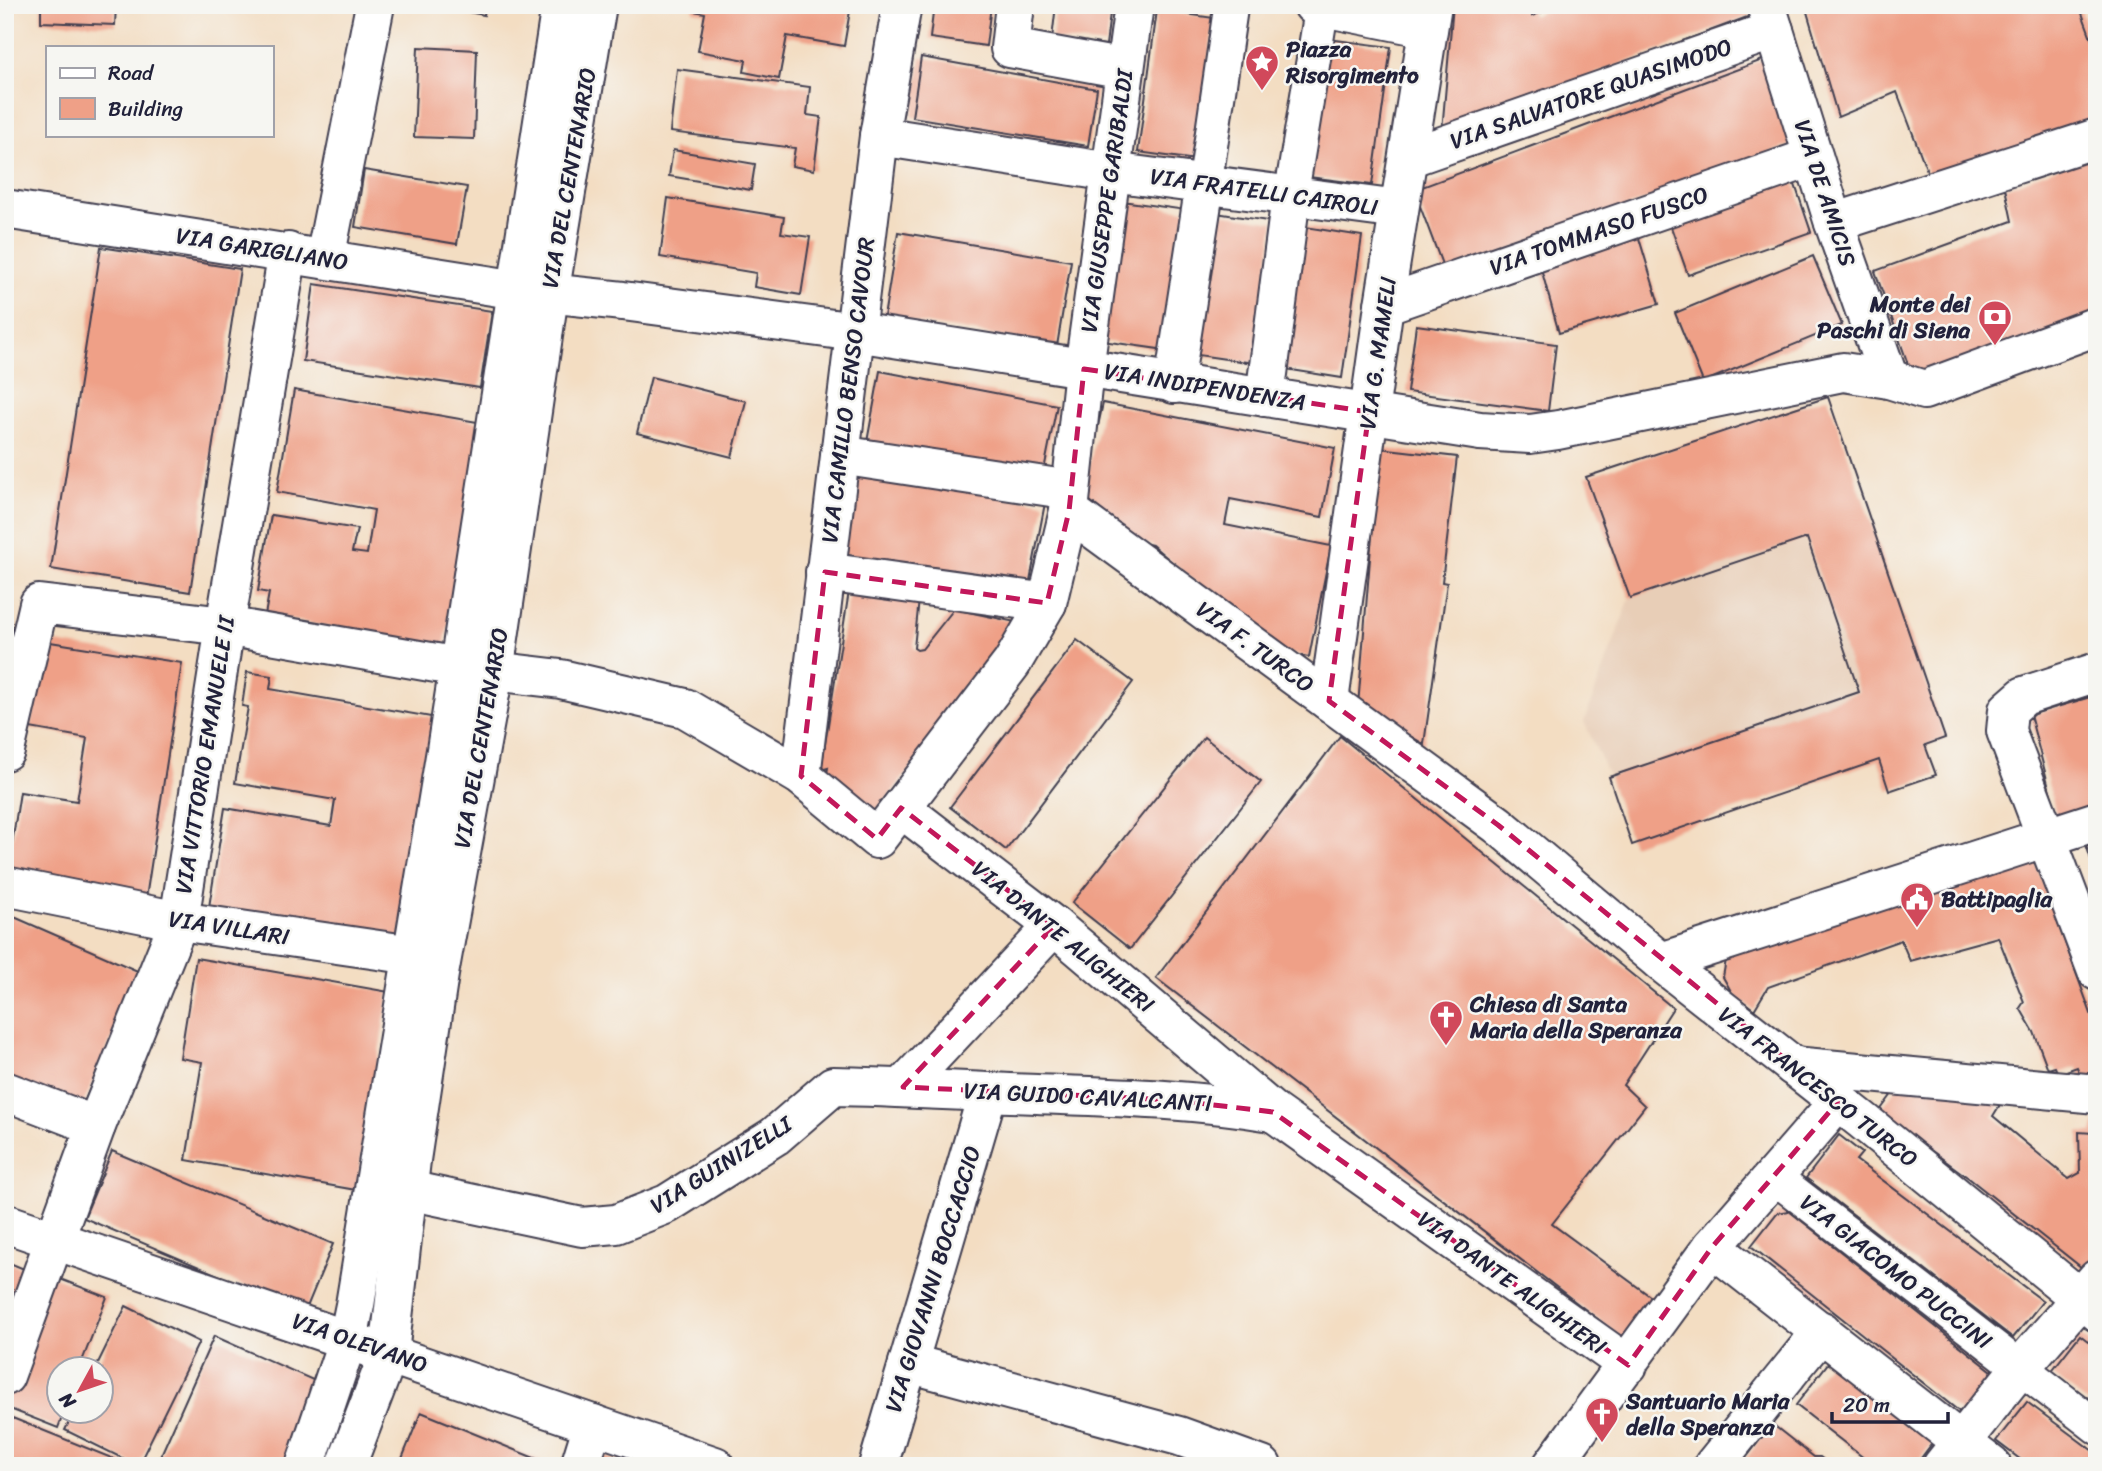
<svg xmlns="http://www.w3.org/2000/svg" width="2102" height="1471" font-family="Sriracha,sans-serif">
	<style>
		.built { fill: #e8ceb7 }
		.building { fill: #efa087 }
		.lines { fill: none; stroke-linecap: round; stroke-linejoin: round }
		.pedestrian-casing { stroke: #413e4f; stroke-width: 37 }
		.minor-casing { stroke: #413e4f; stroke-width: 42 }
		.tertiary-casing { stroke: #413e4f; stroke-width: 42 }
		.pedestrian { stroke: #fff; stroke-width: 33 }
		.minor { stroke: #fff; stroke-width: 38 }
		.tertiary { stroke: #fff; stroke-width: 38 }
		.marked { fill: none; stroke: #c2185b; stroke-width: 5; stroke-dasharray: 14 9; stroke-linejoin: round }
		.labels { text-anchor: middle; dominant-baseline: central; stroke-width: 5; stroke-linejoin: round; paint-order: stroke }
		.poi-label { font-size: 23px; font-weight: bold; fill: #22223b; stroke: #f6f6f2; text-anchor: start }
		.street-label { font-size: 23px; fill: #22223b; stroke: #f6f6f2 }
	</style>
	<rect width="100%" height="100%" fill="#f6f6f2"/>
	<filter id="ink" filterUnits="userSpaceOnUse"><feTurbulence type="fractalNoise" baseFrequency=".0143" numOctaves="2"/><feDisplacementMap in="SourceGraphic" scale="14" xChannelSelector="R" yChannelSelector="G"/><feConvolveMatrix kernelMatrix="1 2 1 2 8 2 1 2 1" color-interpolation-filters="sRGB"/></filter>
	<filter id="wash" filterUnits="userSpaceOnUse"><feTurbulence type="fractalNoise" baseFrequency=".00686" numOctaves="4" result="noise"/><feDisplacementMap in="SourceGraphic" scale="28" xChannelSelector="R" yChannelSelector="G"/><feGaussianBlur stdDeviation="1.57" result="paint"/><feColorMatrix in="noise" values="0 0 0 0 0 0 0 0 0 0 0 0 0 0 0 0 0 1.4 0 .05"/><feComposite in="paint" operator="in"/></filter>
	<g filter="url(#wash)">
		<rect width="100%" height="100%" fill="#f3ddc2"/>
		<polygon class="built" points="1828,397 1945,738 1926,746 1936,775 1889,791 1878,761 1632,845 1609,777 1584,722 1630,598 1586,477"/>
		<g id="blocks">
			<g class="building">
				<polygon points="41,5 116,5 115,25 41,22"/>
				<polygon points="433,5 486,5 484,15"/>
				<polygon points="694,5 851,5 844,46 787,36 779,79 744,72 746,60 698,51 705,13 693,11"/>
				<polygon points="934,5 991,5 986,46 930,38"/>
				<polygon points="1056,5 1111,5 1106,45 1052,39"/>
				<polygon points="1453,5 1532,5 1532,16 1560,5 1746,5 1750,16 1442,131"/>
				<polygon points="1805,5 2079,5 2097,54 2097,131 1929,176 1897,92 1838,117"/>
				<polygon points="1157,10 1214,18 1196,160 1138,152"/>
				<polygon points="1328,39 1391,47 1372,185 1309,177"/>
				<polygon points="418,47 477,50 474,139 414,137"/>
				<polygon points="921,57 1097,89 1088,146 912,117"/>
				<polygon points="1765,59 1796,143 1446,275 1414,190"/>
				<polygon points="677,69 810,87 807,115 821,117 814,170 792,166 795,148 670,132"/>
				<polygon points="673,150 755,164 751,190 669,176"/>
				<polygon points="2097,152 2097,316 1914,381 1875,271 2012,221 2005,188"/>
				<polygon points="1789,167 1811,232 1688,275 1665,210"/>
				<polygon points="364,170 467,187 457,244 355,227"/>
				<polygon points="668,198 784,217 781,233 810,237 801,295 754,287 756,273 660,257"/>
				<polygon points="1122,201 1186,210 1166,350 1102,341"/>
				<polygon points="1210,212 1274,222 1254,363 1191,354"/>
				<polygon points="1635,225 1659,304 1559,333 1537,254"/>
				<polygon points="1299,226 1362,236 1342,378 1279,368"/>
				<polygon points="898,232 1071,261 1057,346 884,317"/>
				<polygon points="101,247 240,269 190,592 51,569"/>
				<polygon points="1813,256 1842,325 1703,382 1675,313"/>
				<polygon points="314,284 492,311 480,388 303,361"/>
				<polygon points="1416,325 1556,344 1548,411 1407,392"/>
				<polygon points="880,371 1057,405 1043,475 867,442"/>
				<polygon points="651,377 746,401 732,457 637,433"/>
				<polygon points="294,390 483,423 444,649 265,615 269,593 258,591 271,515 357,529 352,552 367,554 374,510 277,492"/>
				<polygon points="1828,397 1945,738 1925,745 1936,775 1889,791 1879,760 1632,845 1609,777 1859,692 1807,538 1630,598 1586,477"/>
				<polygon points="1103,403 1335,448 1322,517 1230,499 1225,525 1331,546 1309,657 1276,651 1152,545 1139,542 1083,495"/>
				<polygon points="1379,448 1457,457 1442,582 1447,583 1424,744 1358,706"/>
				<polygon points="854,466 1045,503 1028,591 837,553"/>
				<polygon points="849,591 919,599 914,648 917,650 922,649 954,609 1025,624 874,815 824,791 828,768 821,770"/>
				<polygon points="1077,640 1133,682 1006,850 950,807"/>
				<polygon points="44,641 182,663 146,898 7,876 20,792 77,801 87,738 30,728"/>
				<polygon points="247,672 272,676 270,689 437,718 399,946 208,913 225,808 331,826 335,800 235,783 248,707 242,706"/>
				<polygon points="2097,695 2097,813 2059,825 2030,715"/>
				<polygon points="1340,736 1673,1008 1623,1085 1645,1106 1552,1224 1658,1302 1630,1344 1156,978"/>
				<polygon points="1204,737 1261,782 1130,949 1072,903"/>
				<polygon points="2097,833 2097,874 2096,874 2083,836"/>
				<polygon points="2033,855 2097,1030 2097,1088 2086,1088 2077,1067 2058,1074 2055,1067 2048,1069 2034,1032 2020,1008 2024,1002 1998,937 1910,961 1901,940 1768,987 1754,1010 1732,993 1723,977 1727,954"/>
				<polygon points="5,913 140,972 79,1114 5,1083"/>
				<polygon points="196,958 389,992 356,1190 186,1160 202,1062 180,1058"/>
				<polygon points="1898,1086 2006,1095 1993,1116 2069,1179 2080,1173 2079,1132 2093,1133 2097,1118 2097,1267 2091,1275 1970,1179 1879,1112"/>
				<polygon points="1839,1135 1862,1153 1856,1160 2043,1301 2013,1338 1806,1178"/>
				<polygon points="112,1151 333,1244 305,1312 84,1218"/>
				<polygon points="1789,1211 1997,1375 1965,1416 1751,1246 1777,1213"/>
				<polygon points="5,1261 29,1271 5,1330"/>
				<polygon points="47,1274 107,1297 79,1369 60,1369 60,1412 64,1412 58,1428 5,1407 5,1386"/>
				<polygon points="126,1306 199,1342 138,1466 65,1430 74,1412 102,1412 102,1369 95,1369"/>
				<polygon points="2080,1335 2097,1348 2097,1410 2050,1373"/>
				<polygon points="214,1336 331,1388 296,1466 156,1466"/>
				<polygon points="1829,1362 1933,1442 1915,1466 1874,1466 1796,1405"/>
				<polygon points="2027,1402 2097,1454 2097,1466 2029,1466 1996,1441"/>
				<polygon points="421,1412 554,1466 399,1466"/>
				<polygon points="5,1415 124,1463 123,1466 5,1466"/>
				<polygon points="1772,1424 1814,1457 1820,1457 1832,1466 1740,1466"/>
				<polygon points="604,1456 626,1466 599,1466"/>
			</g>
		</g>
	</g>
	<g filter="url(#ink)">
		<use href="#blocks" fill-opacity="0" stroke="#413e4f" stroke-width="2"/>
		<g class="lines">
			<g class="pedestrian-casing">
				<g id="pedestrian">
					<polyline points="1205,184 1231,5"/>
					<polyline points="1291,196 1322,7"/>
					<polyline points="1773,1176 2097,1427"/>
				</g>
			</g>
			<g class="minor-casing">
				<g id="minor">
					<polyline points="1015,5 1010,48 1125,69"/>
					<polyline points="1313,5 1428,28"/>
					<polyline points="1766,5 1834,223 1889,379"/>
					<polyline points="879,136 1111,172 1399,210"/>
					<polyline points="1408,158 1774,30"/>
					<polyline points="5,209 518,290 623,301 856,332 1480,431 1530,434 1558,430 1843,372 1889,379 1924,390 2097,326"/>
					<polyline points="1834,223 2097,138"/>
					<polyline points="325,259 375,5"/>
					<polyline points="1384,305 1813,157"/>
					<polyline points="1174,384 1205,184"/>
					<polyline points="1265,397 1291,196"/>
					<polyline points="840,455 1071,490"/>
					<polyline points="1069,511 1498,825 1661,962 1862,1120 2097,1312"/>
					<polyline points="825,572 1047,603"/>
					<polyline points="2097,672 2024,696 2008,710 2006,731 2097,971"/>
					<polyline points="1329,701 1384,305 1432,5"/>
					<polyline points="5,751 39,604 225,626 459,667 561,679 685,708 801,776 877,839 1012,663 1047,603 1069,511 1084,369 1134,5"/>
					<polyline points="801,776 879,136 902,5"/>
					<polyline points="901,808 1054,926 1273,1112 1628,1365"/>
					<polyline points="5,886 179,921 413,955"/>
					<polyline points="1661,962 2097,821"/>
					<polyline points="1793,1066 2097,1094"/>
					<polyline points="903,1087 1054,926"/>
					<polyline points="5,1091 96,1126"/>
					<path d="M408,1190L582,1227L616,1224L667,1204L775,1136L833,1086C901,1087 969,1092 1037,1094C1116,1097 1194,1099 1272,1112"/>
					<polyline points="1712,1247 1992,1466"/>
					<polyline points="908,1363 1179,1436 1262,1466"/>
					<polyline points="5,1376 96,1126 179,921 225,626 288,252"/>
					<polyline points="580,1466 593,1424"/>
					<polyline points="878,1466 988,1092"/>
					<polyline points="1552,1466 1712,1247 1838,1102"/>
					<polyline points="1713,1466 1822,1331"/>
					<polyline points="1942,1466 2020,1368 2097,1279"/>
				</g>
			</g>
			<g class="tertiary-casing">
				<g id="tertiary">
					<polyline points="5,1223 715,1466"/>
					<polyline points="305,1466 348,1339 355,1305 446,750 561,5"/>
					<polyline points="346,1466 389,1353 411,1160 439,974 494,672 549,295 597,5"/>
				</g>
			</g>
			<use href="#pedestrian" class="pedestrian"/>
			<use href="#minor" class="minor"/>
			<use href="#tertiary" class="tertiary"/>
		</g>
	</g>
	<path class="marked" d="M1084,369L1369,412L1329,701L1498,825L1838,1102L1712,1247L1628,1365L1273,1112L1172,1100L903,1087L1054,926L901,808L877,839L801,776L825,572L1047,603L1069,511Z"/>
	<defs>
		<g id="sight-pin" transform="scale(1.75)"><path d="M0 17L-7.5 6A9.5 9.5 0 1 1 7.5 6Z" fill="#d1495b" stroke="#f6f6f2"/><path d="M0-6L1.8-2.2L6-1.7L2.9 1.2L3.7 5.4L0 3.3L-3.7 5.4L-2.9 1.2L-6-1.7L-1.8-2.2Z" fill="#fff"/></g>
		<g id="bank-pin" transform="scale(1.75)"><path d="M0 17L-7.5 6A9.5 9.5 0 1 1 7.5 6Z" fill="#d1495b" stroke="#f6f6f2"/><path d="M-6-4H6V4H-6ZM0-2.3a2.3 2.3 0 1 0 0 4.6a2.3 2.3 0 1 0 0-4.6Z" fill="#fff"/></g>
		<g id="civic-pin" transform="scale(1.75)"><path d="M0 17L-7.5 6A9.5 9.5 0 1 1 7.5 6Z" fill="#d1495b" stroke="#f6f6f2"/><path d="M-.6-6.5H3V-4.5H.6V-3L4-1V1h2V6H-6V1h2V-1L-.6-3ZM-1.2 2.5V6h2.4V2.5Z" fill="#fff"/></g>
		<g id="church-pin" transform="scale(1.75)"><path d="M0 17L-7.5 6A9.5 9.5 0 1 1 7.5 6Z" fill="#d1495b" stroke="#f6f6f2"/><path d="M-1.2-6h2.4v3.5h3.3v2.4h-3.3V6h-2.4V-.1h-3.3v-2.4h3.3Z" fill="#fff"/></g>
	</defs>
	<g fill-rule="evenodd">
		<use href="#sight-pin" x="1262" y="62"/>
		<use href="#bank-pin" x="1995" y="317"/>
		<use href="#civic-pin" x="1917" y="899"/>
		<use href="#church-pin" x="1446" y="1017"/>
		<use href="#church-pin" x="1602" y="1414"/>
	</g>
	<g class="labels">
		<g class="poi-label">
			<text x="1286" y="49">Piazza<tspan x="1286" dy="26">Risorgimento</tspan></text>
			<text x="1970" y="304" text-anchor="end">Monte dei<tspan x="1970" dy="26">Paschi di Siena</tspan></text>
			<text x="1941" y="899">Battipaglia</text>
			<text x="1470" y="1004">Chiesa di Santa<tspan x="1470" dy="26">Maria della Speranza</tspan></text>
			<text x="1626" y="1401">Santuario Maria<tspan x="1626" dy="26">della Speranza</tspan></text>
		</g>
		<g class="street-label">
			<text transform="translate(1591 94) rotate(-19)">VIA SALVATORE QUASIMODO</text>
			<text transform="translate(569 178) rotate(-80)">VIA DEL CENTENARIO</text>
			<text transform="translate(1264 192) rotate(8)">VIA FRATELLI CAIROLI</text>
			<text transform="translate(1825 193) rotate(72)">VIA DE AMICIS</text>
			<text transform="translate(1107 201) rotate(-82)">VIA GIUSEPPE GARIBALDI</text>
			<text transform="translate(1599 231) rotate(-19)">VIA TOMMASO FUSCO</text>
			<text transform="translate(262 249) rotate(9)">VIA GARIGLIANO</text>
			<text transform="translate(1378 353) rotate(-82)">VIA G. MAMELI</text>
			<text transform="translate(1205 387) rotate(9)">VIA INDIPENDENZA</text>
			<text transform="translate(848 390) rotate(-83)">VIA CAMILLO BENSO CAVOUR</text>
			<text transform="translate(1255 647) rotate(36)">VIA F. TURCO</text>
			<text transform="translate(481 738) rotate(-80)">VIA DEL CENTENARIO</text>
			<text transform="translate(205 755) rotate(-81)">VIA VITTORIO EMANUELE II</text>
			<text transform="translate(229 928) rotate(9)">VIA VILLARI</text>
			<text transform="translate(1063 937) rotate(39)">VIA DANTE ALIGHIERI</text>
			<text transform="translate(1818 1087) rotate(38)">VIA FRANCESCO TURCO</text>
			<text transform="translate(1088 1097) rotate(3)">VIA GUIDO CAVALCANTI</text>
			<text transform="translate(721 1165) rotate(-32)">VIA GUINIZELLI</text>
			<text transform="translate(1896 1272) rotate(38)">VIA GIACOMO PUCCINI</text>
			<text transform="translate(933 1279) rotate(-73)">VIA GIOVANNI BOCCACCIO</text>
			<text transform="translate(1512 1283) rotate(36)">VIA DANTE ALIGHIERI</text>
			<text transform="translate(360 1343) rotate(19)">VIA OLEVANO</text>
		</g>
	</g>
	<rect width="2102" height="1471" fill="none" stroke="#f6f6f2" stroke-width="28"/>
	<rect x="46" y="46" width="228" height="91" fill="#f6f6f2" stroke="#a1a1a9" stroke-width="2"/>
	<rect x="60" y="68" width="35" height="10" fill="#ffffff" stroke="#a1a1a9" stroke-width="2"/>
	<text x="108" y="80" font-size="21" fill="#22223b">Road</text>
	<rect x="60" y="98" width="35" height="21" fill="#efa087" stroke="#a1a1a9" stroke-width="2"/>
	<text x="108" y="116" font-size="21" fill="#22223b">Building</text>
	<g transform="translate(80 1390) rotate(230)"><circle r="33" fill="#f6f6f2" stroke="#a1a1a9" stroke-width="2"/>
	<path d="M0-5L12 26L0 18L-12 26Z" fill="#d1495b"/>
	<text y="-10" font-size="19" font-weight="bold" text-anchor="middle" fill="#22223b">N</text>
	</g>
	<path d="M1832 1412v10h116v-10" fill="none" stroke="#22223b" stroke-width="3.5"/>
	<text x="1843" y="1412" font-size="21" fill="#22223b" stroke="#f6f6f2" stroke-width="5" paint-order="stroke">20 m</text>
</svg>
